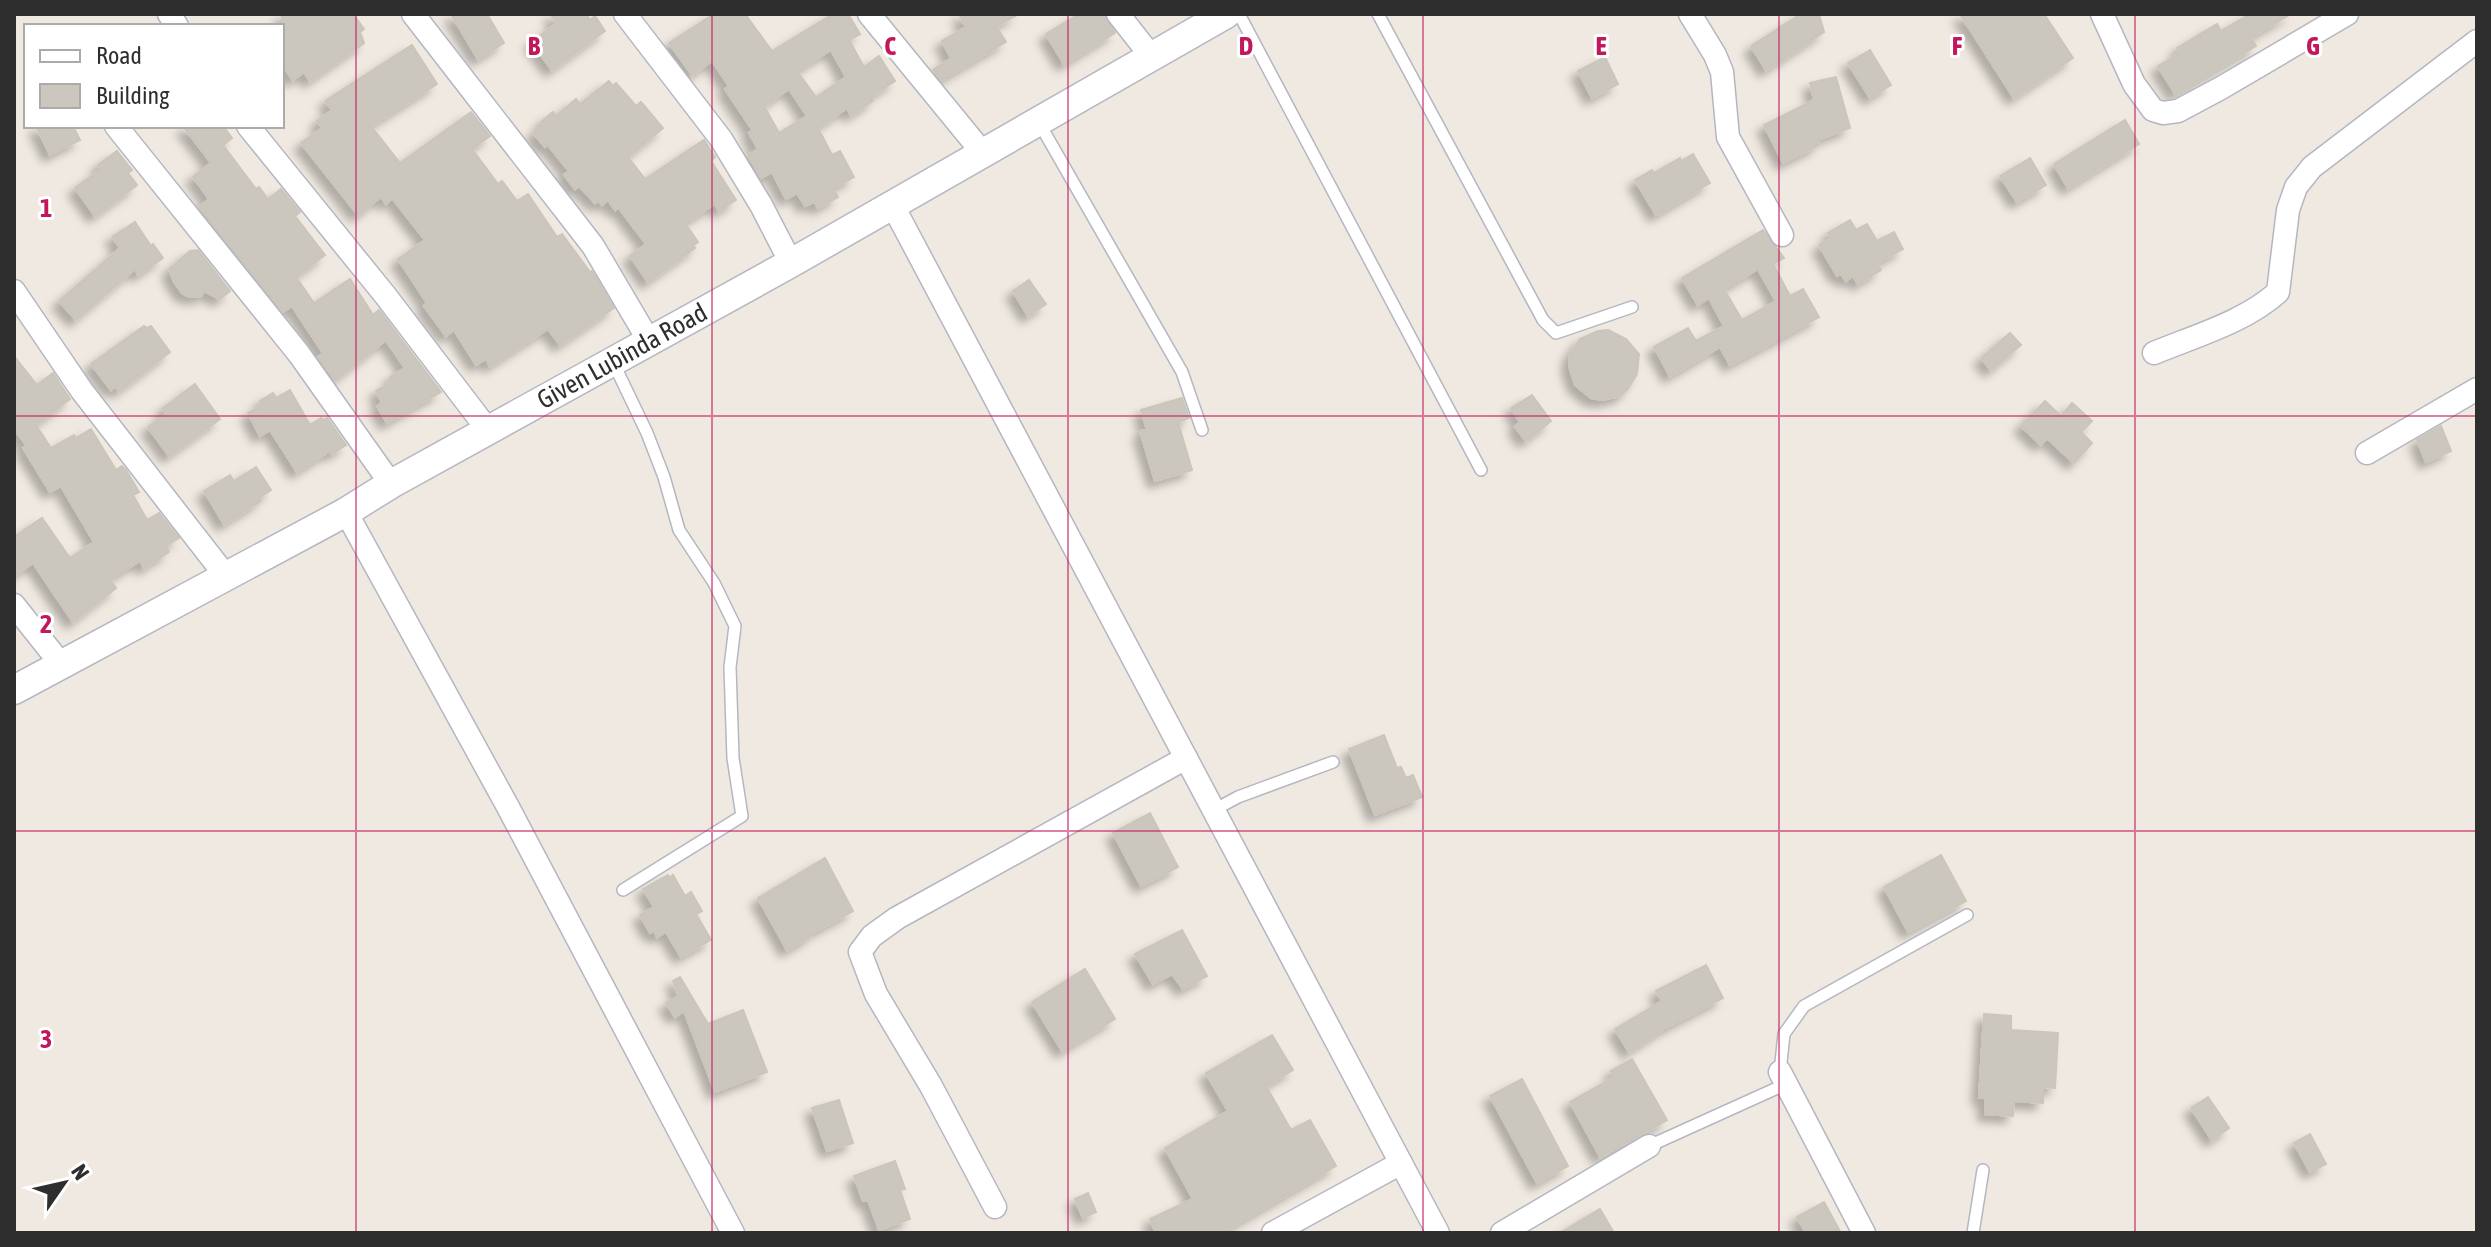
<svg xmlns="http://www.w3.org/2000/svg" width="2491" height="1247" font-family="'Asap Condensed',sans-serif">
	<style>
		.building { fill: #cbc7bf; stroke: #cbc5ba; stroke-width: 2; fill-rule: evenodd; filter: url(#shadow) }
		.lines { fill: none; stroke-linecap: round; stroke-linejoin: round }
		.service-casing { stroke: #b4b7c1; stroke-width: 14 }
		.minor-casing { stroke: #b4b7c1; stroke-width: 25 }
		.tertiary-casing { stroke: #b4b7c1; stroke-width: 31 }
		.service { stroke: #fff; stroke-width: 11 }
		.minor { stroke: #fff; stroke-width: 22 }
		.tertiary { stroke: #fff; stroke-width: 28 }
		.grid { fill: none; stroke: #c2185b; stroke-width: 2; stroke-opacity: 0.55 }
		.labels { text-anchor: middle; dominant-baseline: central; stroke-width: 6; stroke-linejoin: round; paint-order: stroke }
		.street-label { font-size: 26px; fill: #2e2e2e; stroke: #fff }
		.grid-label { font-size: 26px; text-anchor: middle; font-weight: bold; fill: #c2185b; stroke: #fff; stroke-width: 6; stroke-linejoin: round; paint-order: stroke }
	</style>
	<defs>
		<filter id="shadow"><feDropShadow dx="-7" dy="7" stdDeviation="4" flood-color="#0004"/></filter>
	</defs>
	<rect width="100%" height="100%" fill="#efe9e1"/>
	<g class="building">
		<polygon points="282,14 353,14 364,29 360,32 364,43 310,81 304,72 293,80 282,65"/>
		<polygon points="451,14 487,14 504,43 478,59"/>
		<polygon points="550,14 586,14 590,20 595,16 605,31 552,70 531,42 557,23"/>
		<path d="M714,14H745L772,51L833,14H848L860,34L849,40L864,67L879,56L895,81L871,97L873,101L851,115L847,108L818,128L832,155L840,151L854,177L833,188L838,197L818,208L814,202L805,206L797,193L786,199L772,172L761,178L748,155L758,149L749,133L753,131L725,89L729,86L712,61L692,75L669,43ZM831,50L846,77L816,97L797,71ZM789,89L807,116L779,133L764,106Z"/>
		<polygon points="959,14 1019,14 996,26 1006,42 941,80 933,70 951,58 942,41 966,27"/>
		<polygon points="1079,14 1104,14 1115,33 1064,64 1046,34"/>
		<polygon points="1801,14 1819,14 1824,32 1766,70 1751,46"/>
		<polygon points="1960,14 2044,14 2073,58 2014,98"/>
		<polygon points="2250,14 2291,14 2251,37 2256,46 2175,94 2158,66 2180,53 2177,48 2217,24 2221,31"/>
		<polygon points="412,45 437,84 371,126 400,163 471,112 490,136 472,149 498,184 502,181 517,201 528,194 557,237 562,234 590,272 592,271 614,308 560,345 548,329 490,366 486,359 476,365 454,330 446,336 424,306 427,303 398,259 425,240 392,198 386,204 381,197 358,215 301,143 322,128 317,121 332,110 325,101"/>
		<polygon points="1870,50 1891,85 1870,98 1848,63"/>
		<polygon points="1605,57 1618,84 1592,98 1578,71"/>
		<polygon points="1836,77 1850,128 1817,140 1819,145 1783,163 1764,125 1814,100 1810,83"/>
		<polygon points="609,81 613,86 616,83 636,106 641,102 663,128 628,157 645,179 704,140 715,157 711,161 736,200 719,211 715,204 685,223 698,242 693,246 695,248 648,282 630,256 646,244 618,207 615,210 608,200 602,205 598,200 595,203 579,186 575,189 564,175 569,171 548,145 545,147 533,133 543,125 541,122 553,112 556,116 576,99 580,104"/>
		<polygon points="2125,120 2139,144 2068,188 2054,164"/>
		<polygon points="36,126 73,126 80,140 50,155"/>
		<polygon points="183,126 223,126 232,138 223,145 256,189 259,187 268,199 281,189 300,212 295,216 325,255 296,277 314,303 350,279 373,315 379,310 441,392 387,423 377,406 382,403 376,391 392,382 390,377 405,368 386,340 335,380 318,357 323,353 292,306 283,312 199,207 209,199 193,177 211,163"/>
		<polygon points="117,151 132,170 128,173 137,185 95,216 75,188 101,169 98,165"/>
		<polygon points="1693,154 1710,183 1656,215 1635,180 1652,170 1654,173 1680,158 1681,161"/>
		<polygon points="2030,158 2046,185 2017,202 2000,176"/>
		<polygon points="1850,220 1856,230 1867,224 1877,241 1894,232 1903,249 1877,263 1881,270 1858,284 1853,276 1846,281 1841,274 1837,276 1819,245 1831,239 1828,233"/>
		<polygon points="135,222 151,246 153,244 163,258 138,275 135,269 76,320 59,301 120,248 112,237"/>
		<path d="M1763,230L1784,258L1773,264L1790,296L1803,289L1819,317L1730,365L1720,347L1670,376L1654,347L1688,328L1696,341L1724,326L1709,298L1698,305L1682,278ZM1758,269L1776,301L1742,320L1724,289Z"/>
		<polygon points="198,250 230,291 220,299 204,291 201,297 187,296 182,293 174,282 169,269 190,251"/>
		<polygon points="1029,280 1046,304 1028,316 1013,291"/>
		<polygon points="144,326 147,328 151,326 170,352 119,391 115,386 111,390 91,364"/>
		<polygon points="1608,330 1626,339 1639,354 1637,374 1627,390 1620,396 1602,400 1591,398 1575,385 1569,366 1570,355 1580,339 1598,331"/>
		<polygon points="2010,333 2021,345 1991,370 1981,358"/>
		<polygon points="14,356 37,385 53,373 70,399 36,425 51,448 74,435 76,438 91,429 116,470 122,466 126,470 139,492 133,495 147,520 159,513 179,538 166,546 169,552 144,568 140,561 110,579 116,588 73,622 33,563 14,576 14,537 42,518 70,558 94,542 61,486 50,492 23,448 27,446 14,429"/>
		<polygon points="195,384 220,419 169,456 148,427 166,414 162,409"/>
		<polygon points="290,390 310,425 321,418 323,420 327,418 346,445 332,454 330,451 297,472 270,430 260,436 248,413 262,406 260,401 273,393 276,398"/>
		<polygon points="1532,395 1551,421 1526,441 1515,427 1520,422 1511,408"/>
		<polygon points="1182,398 1189,418 1178,422 1192,470 1155,481 1140,431 1147,430 1141,410"/>
		<polygon points="2045,401 2061,416 2072,403 2092,421 2081,432 2092,443 2074,463 2047,438 2041,445 2021,426"/>
		<polygon points="2441,426 2451,451 2426,462 2417,440"/>
		<polygon points="256,467 271,490 259,498 261,501 224,524 204,491 230,475 234,481"/>
		<polygon points="1384,735 1397,768 1401,767 1406,778 1413,775 1422,797 1375,815 1349,749"/>
		<polygon points="1150,813 1178,867 1141,886 1113,833"/>
		<polygon points="1941,855 1966,901 1908,932 1884,887"/>
		<polygon points="825,858 853,911 810,934 811,936 787,950 758,898"/>
		<polygon points="668,875 670,878 673,875 685,896 691,892 702,911 696,914 711,940 681,957 666,932 657,937 654,931 650,933 640,915 654,907 643,889"/>
		<polygon points="1182,930 1207,976 1183,989 1172,974 1153,984 1135,954"/>
		<polygon points="1706,965 1723,998 1665,1028 1629,1052 1615,1029 1662,1001 1656,991"/>
		<polygon points="1085,969 1115,1019 1062,1051 1032,1002"/>
		<polygon points="680,977 708,1024 743,1010 767,1072 715,1092 684,1011 675,1017 666,1003 679,996 673,981"/>
		<polygon points="1984,1014 2011,1016 2011,1030 2058,1033 2055,1088 2043,1087 2043,1103 2014,1101 2013,1116 1985,1114 1985,1098 1979,1098"/>
		<polygon points="1272,1035 1293,1070 1266,1086 1291,1130 1310,1120 1336,1166 1221,1233 1156,1233 1150,1219 1193,1199 1165,1148 1228,1111 1206,1073"/>
		<polygon points="1632,1059 1667,1120 1600,1157 1570,1102 1614,1077 1611,1071"/>
		<polygon points="1522,1079 1568,1166 1537,1183 1490,1096"/>
		<polygon points="2208,1097 2229,1128 2212,1140 2191,1108"/>
		<polygon points="839,1100 853,1143 827,1151 812,1108"/>
		<polygon points="2310,1134 2326,1164 2310,1172 2294,1143"/>
		<polygon points="895,1161 905,1189 900,1190 910,1219 879,1230 868,1200 863,1201 854,1176"/>
		<polygon points="1088,1193 1096,1212 1083,1218 1075,1199"/>
		<polygon points="1824,1202 1841,1233 1806,1233 1797,1217"/>
		<polygon points="1600,1209 1614,1233 1560,1233"/>
	</g>
	<g class="lines">
		<g class="service-casing">
			<g id="service">
				<polyline points="1239,14 1481,470"/>
				<polyline points="1378,14 1543,320 1556,333 1632,307"/>
				<polyline points="1038,121 1182,372 1202,430"/>
				<polyline points="613,362 647,433 664,477 679,530 714,583 735,626 730,667 733,758 742,816 623,890"/>
				<polyline points="1214,810 1238,797 1333,762"/>
				<polyline points="1780,1072 1784,1034 1804,1006 1967,915"/>
				<polyline points="1649,1146 1786,1084"/>
				<polyline points="1973,1233 1983,1170"/>
			</g>
		</g>
		<g class="minor-casing">
			<g id="minor">
				<polyline points="169,14 177,26"/>
				<polyline points="413,14 593,246 649,341"/>
				<polyline points="625,14 721,139 761,205 791,263"/>
				<polyline points="869,14 982,152"/>
				<polyline points="1118,14 1151,56"/>
				<polyline points="1690,14 1715,55 1722,72 1728,137 1782,235"/>
				<polyline points="2102,14 2134,84 2153,110 2163,113 2178,111 2221,88 2347,14"/>
				<polyline points="116,126 299,354 391,484"/>
				<polyline points="248,126 385,295 488,430"/>
				<polyline points="892,204 1438,1233"/>
				<polyline points="14,291 82,391 225,575"/>
				<path d="M2154,353C2195,336 2245,322 2278,292L2288,210L2296,187L2312,167L2477,41"/>
				<polyline points="2367,453 2477,389"/>
				<polyline points="346,512 508,807 733,1233"/>
				<polyline points="14,605 61,664"/>
				<polyline points="1780,1072 1864,1233"/>
				<polyline points="995,1207 931,1086 876,994 860,952 872,936 897,918 1186,758"/>
				<polyline points="1273,1233 1401,1163"/>
				<polyline points="1502,1233 1649,1146"/>
			</g>
		</g>
		<g class="tertiary-casing">
			<polyline id="tertiary" points="14,690 346,512 391,484 791,263 1226,14"/>
		</g>
		<use href="#service" class="service"/>
		<use href="#minor" class="minor"/>
		<use href="#tertiary" class="tertiary"/>
	</g>
	<path class="grid" d="M356,14V1233M712,14V1233M1068,14V1233M1423,14V1233M1779,14V1233M2135,14V1233M14,416H2477M14,831H2477"/>
	<g class="labels">
		<g class="street-label">
			<text transform="translate(622 356) rotate(-29)">Given Lubinda Road</text>
		</g>
	</g>
	<g class="grid-label">
		<text x="534" y="55">B</text>
		<text x="890" y="55">C</text>
		<text x="1246" y="55">D</text>
		<text x="1601" y="55">E</text>
		<text x="1957" y="55">F</text>
		<text x="2313" y="55">G</text>
		<text x="46" y="217">1</text>
		<text x="46" y="633">2</text>
		<text x="46" y="1048">3</text>
	</g>
	<rect width="2491" height="1247" fill="none" stroke="#2e2e2e" stroke-width="32"/>
	<rect x="24" y="24" width="260" height="104" fill="#ffffff" stroke="#ababab" stroke-width="2"/>
	<rect x="40" y="50" width="40" height="12" fill="#ffffff" stroke="#ababab" stroke-width="2"/>
	<text x="96" y="64" font-size="24" fill="#2e2e2e">Road</text>
	<rect x="40" y="84" width="40" height="24" fill="#cbc7bf" stroke="#ababab" stroke-width="2"/>
	<text x="96" y="104" font-size="24" fill="#2e2e2e">Building</text>
	<g transform="translate(64 1183) rotate(56)" stroke="#ffffff" stroke-width="6" paint-order="stroke">
	<path d="M0-6L14 30L0 20L-14 30Z" fill="#2e2e2e"/>
	<text y="-12" font-size="22" font-weight="bold" text-anchor="middle" fill="#2e2e2e">N</text>
	</g>
</svg>
